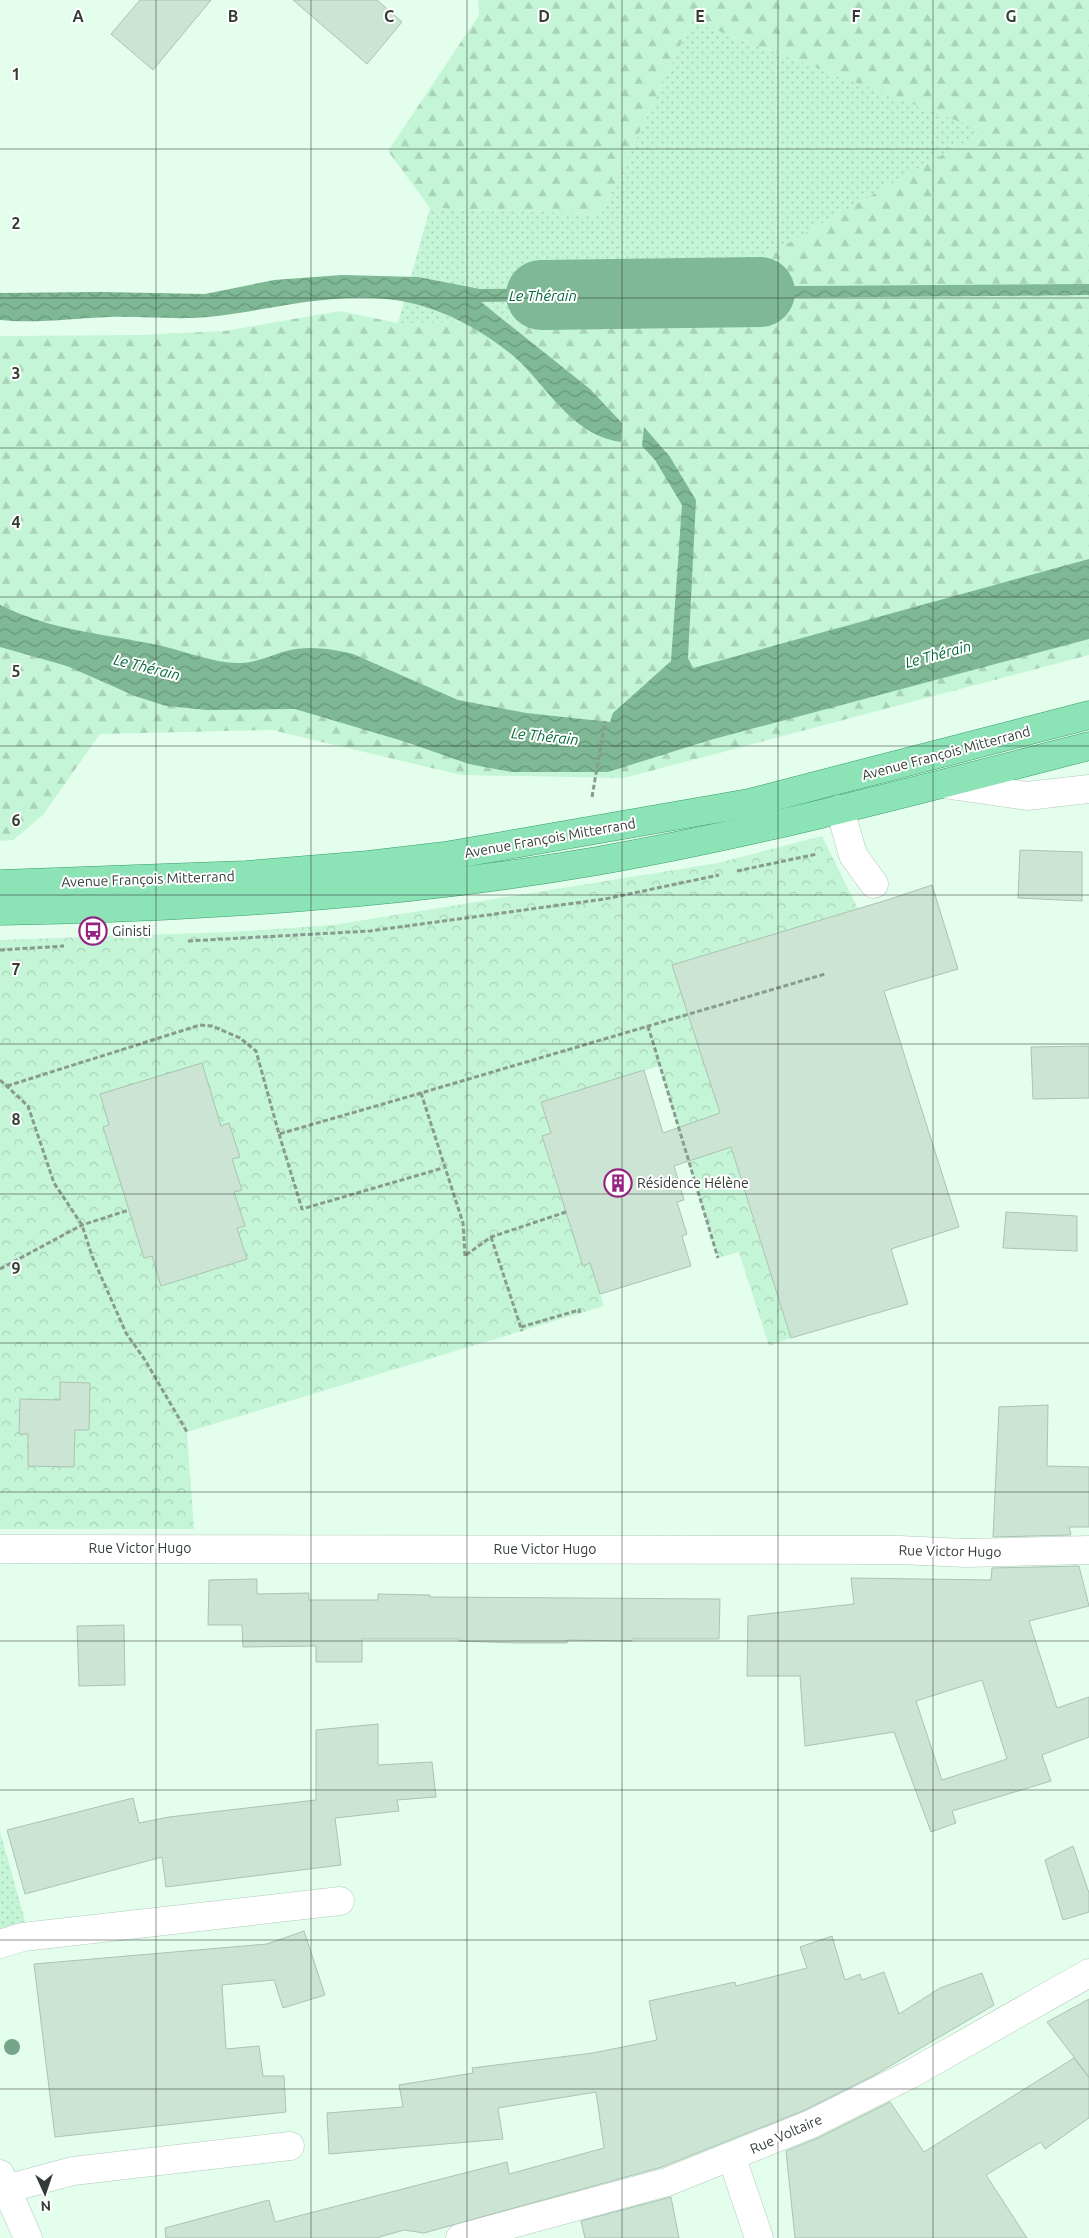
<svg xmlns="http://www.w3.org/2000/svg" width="1089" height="2238" font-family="Ubuntu,sans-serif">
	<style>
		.grass { fill: url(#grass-dots) }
		.forest { fill: url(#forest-firs) }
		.park { fill: url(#park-crowns); fill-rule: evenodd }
		.water { fill: url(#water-waves) }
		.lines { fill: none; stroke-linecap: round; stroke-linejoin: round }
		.river { stroke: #7eb894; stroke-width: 70 }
		.building { fill: #cbe4d3; stroke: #aac3b2; fill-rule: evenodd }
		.minor-casing { stroke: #b0c9b9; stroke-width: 29 }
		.major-casing { stroke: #3a9d6a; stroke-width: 29 }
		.path { stroke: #899b8f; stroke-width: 3; stroke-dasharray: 5 2.5; stroke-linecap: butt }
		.minor { stroke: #fff; stroke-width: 28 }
		.major { stroke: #8be3b6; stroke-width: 28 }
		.tree { fill: #75a58b }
		.grid { fill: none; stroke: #333d36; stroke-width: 1; stroke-opacity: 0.55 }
		.labels { text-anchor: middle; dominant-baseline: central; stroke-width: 4; stroke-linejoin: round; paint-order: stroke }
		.street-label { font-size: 14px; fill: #333d36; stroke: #fff }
		.poi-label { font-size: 14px; fill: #333d36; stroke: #fff; text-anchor: start }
		.water-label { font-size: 15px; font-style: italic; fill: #00683c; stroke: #fff }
		.grid-label { font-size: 16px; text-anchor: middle; font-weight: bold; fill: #333d36; stroke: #fff; stroke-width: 4; stroke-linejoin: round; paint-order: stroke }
	</style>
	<defs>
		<pattern id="grass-dots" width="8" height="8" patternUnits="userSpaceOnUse" patternTransform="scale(1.25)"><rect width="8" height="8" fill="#c4f5d6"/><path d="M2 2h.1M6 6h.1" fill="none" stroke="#a9d3b8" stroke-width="1.8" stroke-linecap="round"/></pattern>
		<pattern id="forest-firs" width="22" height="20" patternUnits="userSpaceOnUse" patternTransform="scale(1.25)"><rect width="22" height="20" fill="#c4f5d6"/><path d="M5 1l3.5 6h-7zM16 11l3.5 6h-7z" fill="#a9d3b8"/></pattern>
		<pattern id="park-crowns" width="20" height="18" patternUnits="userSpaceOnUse" patternTransform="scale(1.25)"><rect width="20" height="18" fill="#c4f5d6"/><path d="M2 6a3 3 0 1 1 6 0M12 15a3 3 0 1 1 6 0" fill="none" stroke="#a9d3b8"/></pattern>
		<pattern id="water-waves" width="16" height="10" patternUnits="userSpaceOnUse" patternTransform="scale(1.25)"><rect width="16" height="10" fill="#7eb894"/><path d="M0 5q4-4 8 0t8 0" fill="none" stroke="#68977a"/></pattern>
	</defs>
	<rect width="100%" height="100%" fill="#e4feed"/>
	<g class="grass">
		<polygon points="692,21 985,131 755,262 665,321 398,323 430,208 601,214"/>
		<polygon points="0,1832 26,1924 0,1931"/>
	</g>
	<polygon class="forest" points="478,0 1089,0 1089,655 624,778 461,775 272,730 100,734 43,815 13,840 0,841 0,336 140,335 225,331 339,311 398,323 665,321 755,262 984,131 692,21 601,214 430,208 388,151 479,15"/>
	<path class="park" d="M822,836L858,909L673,965L791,1338L769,1346L739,1252L718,1258L659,1066L541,1102L551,1133L542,1136L583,1265L590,1263L604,1306L187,1432L194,1529H0V940L232,932L333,925L718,863ZM202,1063L212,1097L215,1128L229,1123L239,1157L232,1159L242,1190L234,1192L245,1225L237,1228L246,1259L161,1286L152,1256L144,1258L103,1127L109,1125L100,1095ZM61,1382L90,1383L89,1430H75L74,1467L28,1466V1434H19L20,1399L60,1400Z"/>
	<g class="water">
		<path d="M342,275L418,277L480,289L640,288L638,299L481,302L590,389L622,423L621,442C577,436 553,397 525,367C498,339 449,311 411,303C343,288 275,310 208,317C176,320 142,316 110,317C73,318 37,324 0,320V293L100,292L205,294L274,280Z"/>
		<polygon points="1089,284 1089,295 661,299 663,287"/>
		<path d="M644,427L670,457L696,500L688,658L693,668L1089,559V639L710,740L608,772H512L469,764L406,742L295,709L207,710L166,706L135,696L67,666L0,647V605C53,631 101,633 157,645C183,650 212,663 238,663C256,663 269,656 286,651C308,645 332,649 353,654L458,700L526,713L610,722L613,713L671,661L682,505L655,460L642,446Z"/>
	</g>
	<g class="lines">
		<polyline class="river" points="541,295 760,292"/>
	</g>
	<g class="building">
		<polygon points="140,0 211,0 153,70 111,34"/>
		<polygon points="293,0 377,0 402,22 367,64"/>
		<polygon points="1020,850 1082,852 1082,901 1018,898"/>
		<polygon points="932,885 958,969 884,991 959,1227 891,1249 908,1304 791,1338 731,1147 674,1166 684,1200 677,1202 687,1234 682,1236 691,1266 600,1294 590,1263 583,1266 542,1136 551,1133 541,1102 644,1070 663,1133 720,1113 672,965 887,900"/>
		<polygon points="1089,1046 1089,1098 1033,1099 1031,1047"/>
		<polygon points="202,1063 221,1126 229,1123 240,1157 232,1159 242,1190 234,1192 245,1226 237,1228 247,1259 161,1286 152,1256 144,1258 103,1127 109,1125 100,1094"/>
		<polygon points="1006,1212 1077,1216 1077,1251 1003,1248"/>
		<polygon points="60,1382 90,1383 89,1430 75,1430 74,1467 28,1466 28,1434 19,1434 20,1399 60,1400"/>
		<polygon points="1048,1405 1047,1466 1089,1467 1089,1527 1069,1527 1071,1535 993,1537 999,1407"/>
		<path d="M1079,1566L1089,1606L1029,1621L1057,1708L1089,1697V1737L1042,1755L1051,1781L952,1811L956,1823L931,1832L894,1732L805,1746L800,1676H747L748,1616L854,1604L851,1578L991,1580L992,1568ZM982,1680L1007,1759L942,1780L916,1701Z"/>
		<polygon points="257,1579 257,1594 309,1593 309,1600 378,1600 378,1594 430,1595 430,1597 720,1599 719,1639 632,1639 632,1641 567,1640 567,1643 517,1643 459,1641 459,1639 362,1639 362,1662 316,1662 316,1646 243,1647 242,1625 208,1625 209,1580"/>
		<polygon points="124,1625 125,1685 79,1686 77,1626"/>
		<polygon points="378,1724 378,1765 432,1762 436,1797 397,1800 399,1811 335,1818 341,1865 166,1887 162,1857 25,1894 7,1830 133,1798 139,1823 169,1817 316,1800 316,1730"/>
		<polygon points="1073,1846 1089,1893 1089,1912 1063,1920 1045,1860"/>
		<polygon points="304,1931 325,1995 283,2008 274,1980 222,1985 226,2049 259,2046 263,2076 284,2076 286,2112 55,2137 34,1964 267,1944"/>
		<polygon points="832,1936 845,1980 860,1974 862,1980 884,1972 899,2014 940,1988 982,1973 994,2005 873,2076 805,2110 662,2167 424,2233 404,2230 376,2238 166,2238 165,2228 269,2200 275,2222 507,2162 509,2174 604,2148 596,2092 498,2108 503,2139 329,2154 327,2113 403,2107 399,2085 473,2073 472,2068 593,2053 657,2040 649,2001 735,1982 736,1986 807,1968 800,1947"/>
		<polygon points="1089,1999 1089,2077 1047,2022"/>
		<polygon points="1074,2058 1089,2078 1089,2118 1045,2149 1041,2142 986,2175 1027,2238 795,2238 786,2151 818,2138 890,2102 924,2152"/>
		<polygon points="671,2197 679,2238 585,2238 581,2221"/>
	</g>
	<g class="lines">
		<g class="minor-casing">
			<g id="minor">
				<polyline points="943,784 1027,796 1089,789"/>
				<polyline points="840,809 853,855 874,884"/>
				<polyline points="0,1549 899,1550 966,1553 1089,1550"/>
				<polyline points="0,1944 23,1937 340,1901"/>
				<polyline points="732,2158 759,2238"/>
				<polyline points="0,2174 28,2238"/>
				<polyline points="6,2189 73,2171 290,2146"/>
				<polyline points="460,2238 667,2182 811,2124 911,2074 1089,1973"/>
			</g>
		</g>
		<g class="major-casing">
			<g id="major">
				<polyline points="0,884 246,875 368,865 445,856 749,803 1089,715"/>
				<path d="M0,911C200,907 399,895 597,861C763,832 926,788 1089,746"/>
			</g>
		</g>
		<g class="path">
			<polyline points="592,797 605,721"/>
			<polyline points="737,871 817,854"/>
			<polyline points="188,941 370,931 605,899 719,875"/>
			<polyline points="0,950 64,946"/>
			<polyline points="648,1026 718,1258"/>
			<polyline points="0,1080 28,1106 54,1183 82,1225 92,1256 126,1333 145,1360 187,1432"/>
			<polyline points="7,1086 200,1025 212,1026 240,1038 256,1051 279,1134 421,1093"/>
			<polyline points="279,1134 302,1209 443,1168"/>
			<polyline points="491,1237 522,1331"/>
			<polyline points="466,1255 491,1237 566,1212"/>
			<polyline points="465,1256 463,1223 421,1093 825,974"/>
			<polyline points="0,1269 82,1225 129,1210"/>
			<polyline points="521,1327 579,1310 580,1313"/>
		</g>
		<use href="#minor" class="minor"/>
		<use href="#major" class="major"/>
	</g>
	<circle class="tree" cx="12" cy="2047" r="8"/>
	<path class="grid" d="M156,0V2238M311,0V2238M467,0V2238M622,0V2238M778,0V2238M933,0V2238M0,149H1089M0,298H1089M0,448H1089M0,597H1089M0,746H1089M0,895H1089M0,1044H1089M0,1194H1089M0,1343H1089M0,1492H1089M0,1641H1089M0,1790H1089M0,1940H1089M0,2089H1089"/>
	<defs>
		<g id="bus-ring" transform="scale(1.4375)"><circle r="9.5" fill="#fff" stroke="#962381" stroke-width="1.5"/><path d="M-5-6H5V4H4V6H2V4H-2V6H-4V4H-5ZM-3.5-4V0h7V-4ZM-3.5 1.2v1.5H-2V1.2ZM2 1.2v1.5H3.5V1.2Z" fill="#962381"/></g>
		<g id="building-ring" transform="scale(1.4375)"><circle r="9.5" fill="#fff" stroke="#962381" stroke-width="1.5"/><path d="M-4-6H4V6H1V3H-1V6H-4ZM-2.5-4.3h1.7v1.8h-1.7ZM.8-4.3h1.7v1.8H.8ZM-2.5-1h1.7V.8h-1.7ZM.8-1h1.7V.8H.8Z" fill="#962381"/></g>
	</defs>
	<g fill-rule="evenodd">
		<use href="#bus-ring" x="93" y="931"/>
		<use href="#building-ring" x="618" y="1183"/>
	</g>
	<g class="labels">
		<g class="street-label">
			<text transform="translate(946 753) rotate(-15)">Avenue François Mitterrand</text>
			<text transform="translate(550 838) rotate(-10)">Avenue François Mitterrand</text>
			<text transform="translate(148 879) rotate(-2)">Avenue François Mitterrand</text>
			<text x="140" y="1548">Rue Victor Hugo</text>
			<text x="545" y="1549">Rue Victor Hugo</text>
			<text transform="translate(950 1551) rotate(1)">Rue Victor Hugo</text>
			<text transform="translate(786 2134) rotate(-24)">Rue Voltaire</text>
		</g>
		<g class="poi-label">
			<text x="112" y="931">Ginisti</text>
			<text x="637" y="1183">Résidence Hélène</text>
		</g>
		<g class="water-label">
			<text x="543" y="295">Le Thérain</text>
			<text transform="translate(938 654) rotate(-15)">Le Thérain</text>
			<text transform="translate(147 667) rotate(14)">Le Thérain</text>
			<text transform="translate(545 736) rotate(6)">Le Thérain</text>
		</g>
	</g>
	<g class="grid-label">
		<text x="78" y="22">A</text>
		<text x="233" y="22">B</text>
		<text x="389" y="22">C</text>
		<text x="544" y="22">D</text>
		<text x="700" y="22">E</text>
		<text x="856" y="22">F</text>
		<text x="1011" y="22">G</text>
		<text x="16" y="80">1</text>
		<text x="16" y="229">2</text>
		<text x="16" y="379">3</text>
		<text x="16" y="528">4</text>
		<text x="16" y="677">5</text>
		<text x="16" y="826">6</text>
		<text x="16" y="975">7</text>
		<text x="16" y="1125">8</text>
		<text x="16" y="1274">9</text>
	</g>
	<g transform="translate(45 2193) rotate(177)" stroke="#ffffff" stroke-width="4" paint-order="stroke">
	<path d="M0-4L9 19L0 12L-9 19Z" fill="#333d36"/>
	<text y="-8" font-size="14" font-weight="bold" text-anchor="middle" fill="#333d36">N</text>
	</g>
</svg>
